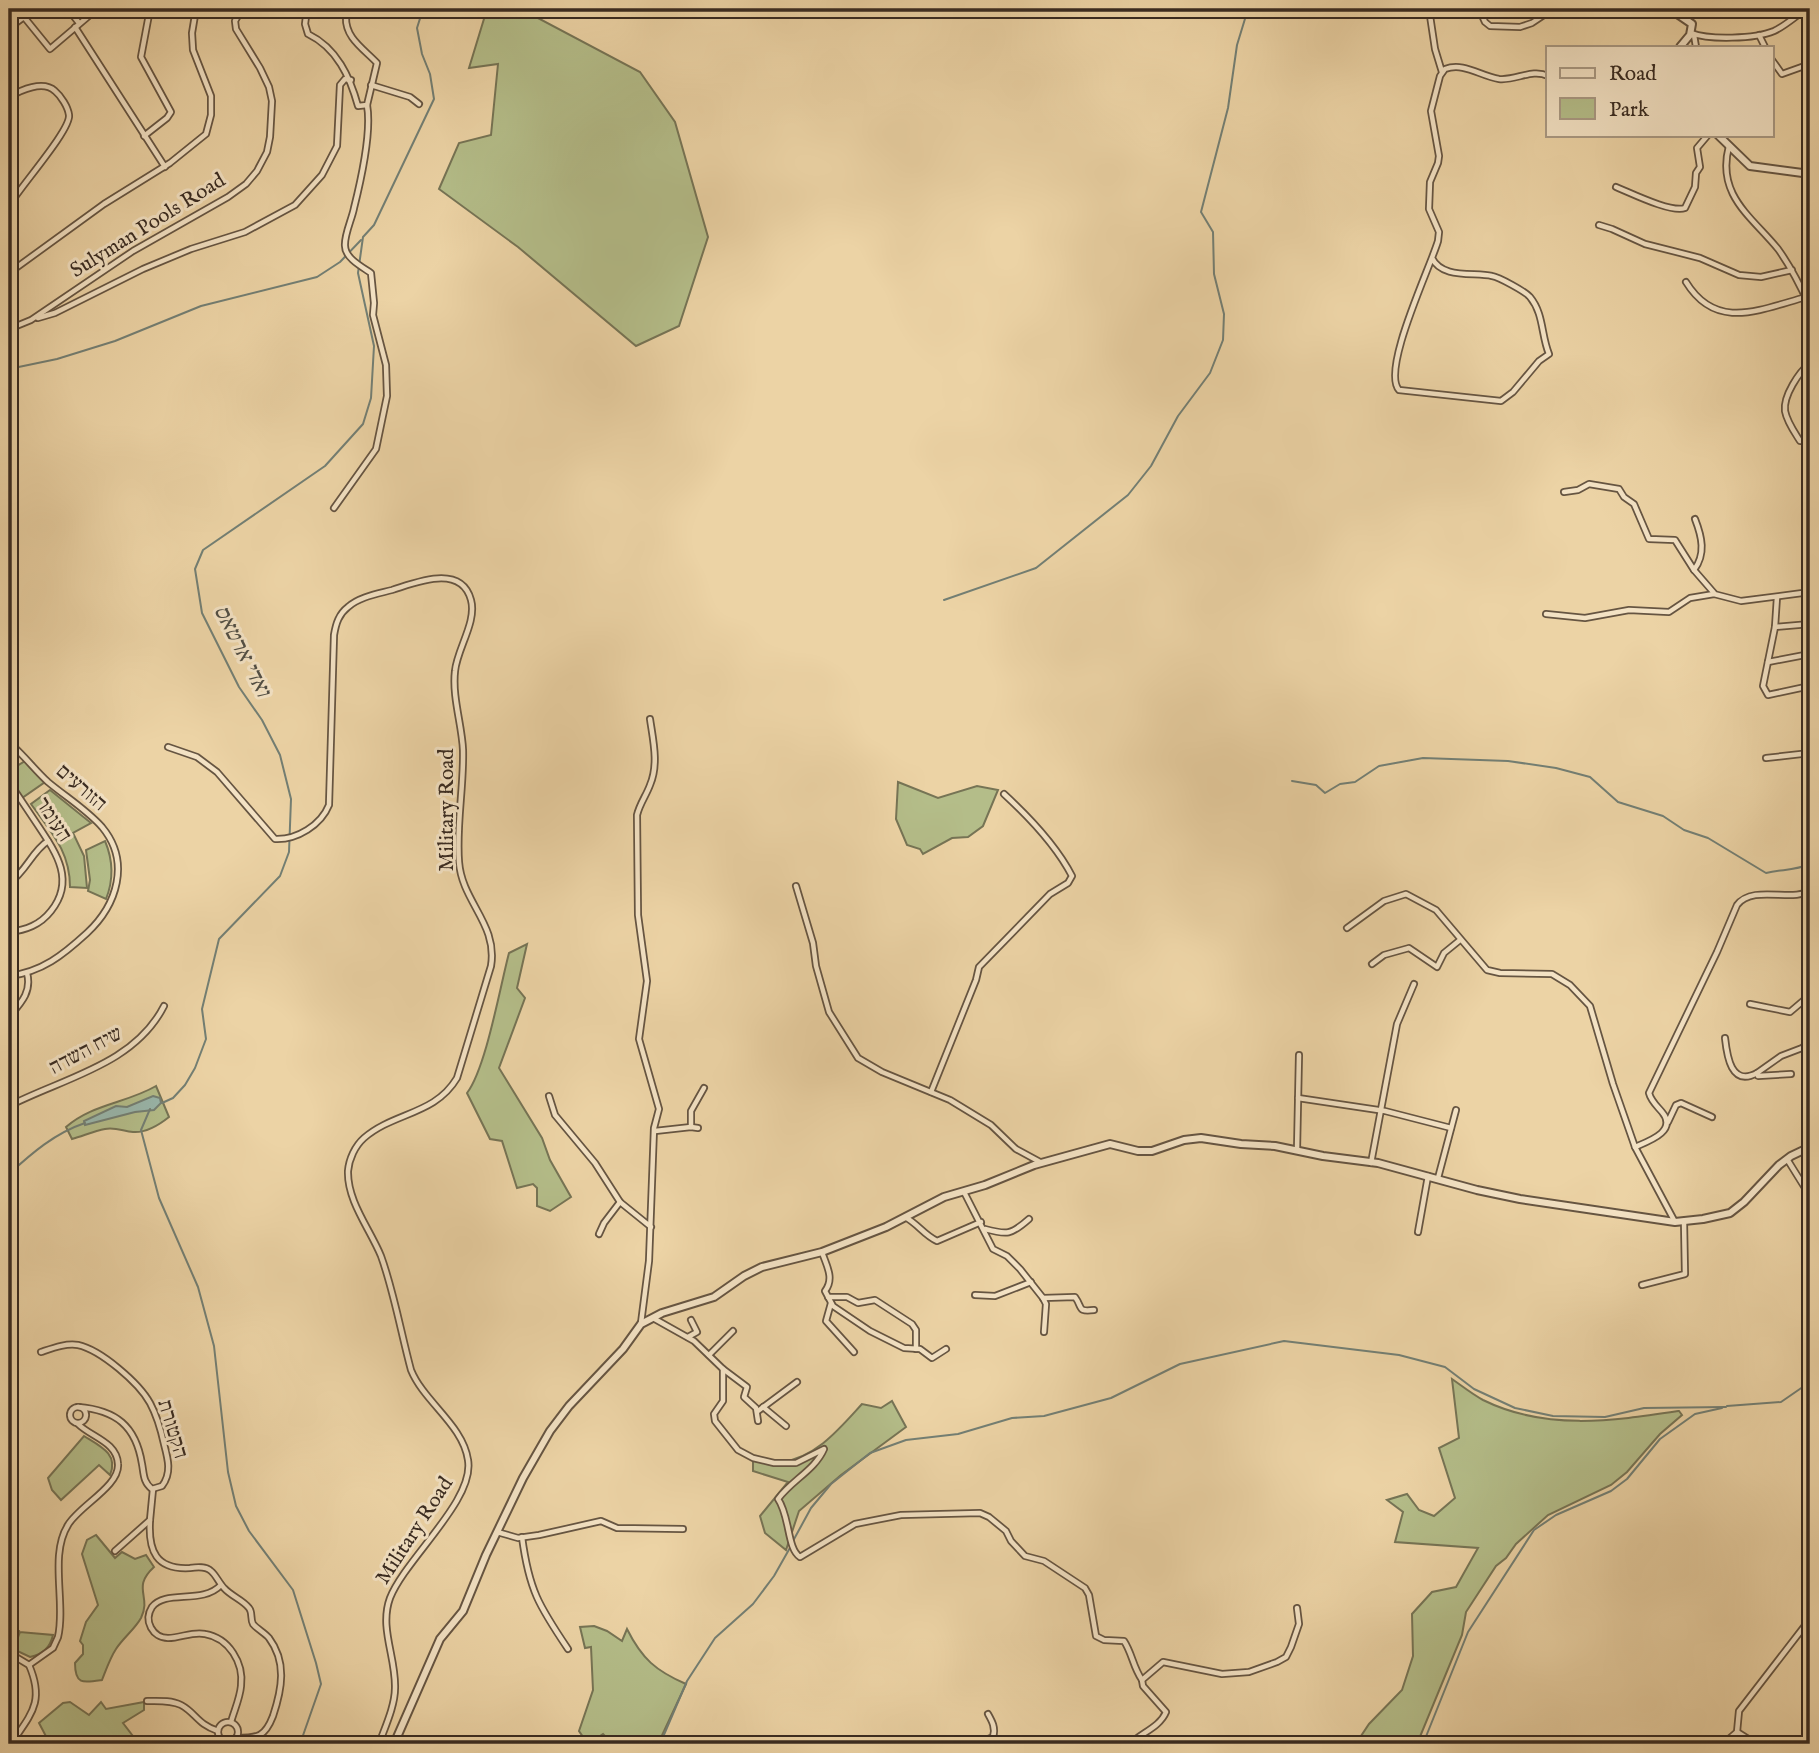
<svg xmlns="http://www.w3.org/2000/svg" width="1819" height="1753" font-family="'IM FELL English','Frank Ruhl Libre',serif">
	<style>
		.green { fill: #b4bd89; stroke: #767455; stroke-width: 2 }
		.water { fill: #99b7ac; stroke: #737f74; stroke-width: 2 }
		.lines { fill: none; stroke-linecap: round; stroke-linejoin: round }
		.stream { stroke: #737f74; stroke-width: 2 }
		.minor-casing { stroke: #665542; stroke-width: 8 }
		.tertiary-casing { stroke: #665542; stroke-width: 10 }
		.minor { stroke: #f3e2c4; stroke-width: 4.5 }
		.tertiary { stroke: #f3e2c4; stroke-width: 6 }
		.labels { text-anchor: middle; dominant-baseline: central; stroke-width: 6; stroke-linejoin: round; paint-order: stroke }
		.street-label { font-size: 21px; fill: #392b21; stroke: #f3e2c4 }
		.water-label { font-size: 23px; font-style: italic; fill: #514e44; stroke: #f3e2c4 }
	</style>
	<rect width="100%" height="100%" fill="#ecd3a5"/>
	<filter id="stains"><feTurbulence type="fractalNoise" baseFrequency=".00286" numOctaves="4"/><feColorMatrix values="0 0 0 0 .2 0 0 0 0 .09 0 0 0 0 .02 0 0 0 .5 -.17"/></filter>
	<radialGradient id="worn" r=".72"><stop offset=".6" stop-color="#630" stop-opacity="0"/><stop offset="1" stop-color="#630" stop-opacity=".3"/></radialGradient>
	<g class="green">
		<polygon points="487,9 521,9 640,72 675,122 708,237 679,326 636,346 518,247 439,189 459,143 491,135 498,64 469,68"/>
		<polygon points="25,761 45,782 22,798 9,778 9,771"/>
		<polygon points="898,782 938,798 977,786 998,790 983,826 968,837 952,838 923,854 920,849 907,845 896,819"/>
		<path d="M50,790L91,823L73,833L84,856L87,888L70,887C70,851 51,832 31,804Z"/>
		<path d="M105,841C113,860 114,879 106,899L88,891L90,880L86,850Z"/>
		<path d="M527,944L517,988L525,998L499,1068L542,1138L550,1160L571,1197L550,1211L537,1206V1188L533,1184L517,1188L502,1141L490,1139L467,1093C486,1068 500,987 509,953Z"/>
		<path d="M156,1086L169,1117C159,1125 146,1133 133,1132C123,1131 115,1127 105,1129C94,1131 83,1136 72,1139L66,1127C92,1104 127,1103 156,1086Z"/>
		<path d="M1452,1379C1462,1386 1472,1394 1483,1400C1546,1431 1612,1421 1679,1411L1682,1415L1660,1434L1627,1472L1611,1485L1548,1515L1516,1544L1506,1558L1496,1566L1466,1612L1462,1635L1417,1744H1353L1357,1742L1369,1724L1402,1690L1413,1656L1412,1614L1432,1592L1456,1587L1478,1548L1395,1542L1403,1512L1387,1500L1407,1494L1419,1510L1434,1516L1455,1498L1439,1448L1459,1438Z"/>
		<path d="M892,1401L906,1427L841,1475L799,1511L786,1550L765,1533L760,1516L788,1482L753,1471V1460C761,1460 772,1463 781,1462C816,1458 840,1428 862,1404L881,1408Z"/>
		<path d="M84,1436C100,1446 119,1454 110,1475L99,1465L61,1500L52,1490L48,1478Z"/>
		<path d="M96,1535L115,1558L122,1552L135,1559L146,1555L154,1567C131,1588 152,1596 141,1618C135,1629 123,1638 116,1649C110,1658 106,1670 102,1680C83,1683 75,1685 75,1663L83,1654V1645L80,1641L86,1622L98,1605L82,1554L87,1540Z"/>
		<path d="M594,1626L607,1631L622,1641L627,1629C642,1659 656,1671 686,1684L658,1744H613L603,1734L588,1744L579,1731L593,1690L591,1647L585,1648L580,1627Z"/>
		<path d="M9,1628L19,1631L17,1640L20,1632L53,1635C50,1648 43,1654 30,1657L9,1647Z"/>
		<polygon points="70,1702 89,1715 101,1702 106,1709 144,1702 144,1710 123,1723 139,1744 50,1744 39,1723 63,1703"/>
	</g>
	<polygon class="water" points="153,1096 160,1098 161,1103 154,1110 135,1112 85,1125 84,1121 116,1106 127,1107"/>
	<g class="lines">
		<g class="stream">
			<polyline points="9,369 57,359 115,341 201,306 317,277 340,262 361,240"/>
			<polyline points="944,600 1036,568 1128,495 1151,466 1178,416 1210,373 1223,340 1224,314 1214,274 1213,232 1201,212 1228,108 1237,45 1248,9"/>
			<path d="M1292,781L1316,785L1325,793L1340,784L1355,782L1379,766L1423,758L1508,761L1556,768L1590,777L1618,802L1663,816L1684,830L1708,838L1766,873C1782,869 1794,871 1810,864"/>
			<polyline points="162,1103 173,1098 185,1085 195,1068 206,1039 202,1009 219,939 280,876 289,852 291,799 280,755 262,720 239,687 202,613 195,569 203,550 325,466 363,424 371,398 374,346 358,273 363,237 374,225 434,99 430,74 422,54 417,28 423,9"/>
			<polyline points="150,1109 141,1130 159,1198 198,1287 214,1346 228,1472 236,1506 249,1531 293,1590 316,1663 321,1684 300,1744"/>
			<path d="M9,1174C32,1153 55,1133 85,1123"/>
			<polyline points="9,1219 16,1237 9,1252"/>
			<polyline points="1727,1406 1781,1402 1810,1382"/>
			<polyline points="793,1541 811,1508 831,1484 870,1453 906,1440 958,1434 1012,1418 1044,1416 1111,1398 1180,1364 1284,1341 1399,1355 1445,1367 1474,1389 1515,1408 1553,1416 1605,1417 1644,1408 1726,1407"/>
			<polyline points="660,1744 687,1681 715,1638 753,1604 774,1576 791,1546"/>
			<polyline points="1423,1744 1468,1632 1534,1530 1556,1515 1611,1491 1627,1479 1660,1439 1695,1414 1722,1408"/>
		</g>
		<g class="minor-casing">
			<g id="minor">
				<polyline points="68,9 79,23"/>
				<path d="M307,9L305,24L308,34C337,48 350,77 358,106L367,105L377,63C364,49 345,38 346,17L355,9"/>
				<polyline points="1399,9 1404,11 1411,9"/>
				<polyline points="1429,9 1435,49 1442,72"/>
				<polyline points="1479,9 1485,22 1490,26 1520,27 1532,23 1553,9"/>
				<polyline points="536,14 539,9"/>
				<polyline points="1679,14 1688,9"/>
				<polyline points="75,27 165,167"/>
				<polyline points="9,28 24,17 50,49 97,9"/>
				<path d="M1691,33C1709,40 1755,39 1774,31C1785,26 1796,16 1806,9"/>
				<polyline points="1694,35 1696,47"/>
				<polyline points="1759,35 1765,47"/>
				<polyline points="1772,60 1782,74 1810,64"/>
				<polyline points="371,85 410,97 419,104"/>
				<path d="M9,97C21,90 43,80 55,91C61,96 68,107 69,115C71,130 19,188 9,206"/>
				<polyline points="144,136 167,118 171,112 141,57 150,9"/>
				<path d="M1729,146C1716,195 1751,216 1778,249C1791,267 1801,287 1810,307"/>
				<path d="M1616,187C1631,193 1671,213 1685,208L1695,187L1696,173L1700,167L1697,148L1708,135"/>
				<polyline points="1599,225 1612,229 1645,244 1700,258 1739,275 1761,277 1792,270"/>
				<path d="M1432,258C1442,279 1474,272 1492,276C1499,277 1526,292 1530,297C1544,314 1541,335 1549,354L1539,361L1513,392L1501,401L1399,390C1381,370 1430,268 1438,241L1439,232L1429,209L1430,182L1438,163L1439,156L1431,111L1440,76L1445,69C1464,62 1480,76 1499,79C1516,81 1532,68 1548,76"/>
				<polyline points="9,273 104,204 170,163 206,134 211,115 211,96 193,50 192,33 196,9"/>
				<path d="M1686,282C1716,331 1759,310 1806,297"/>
				<polyline points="38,318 55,313 143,269 191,249 245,232 295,205 322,175 337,146 340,85 345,79 351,80"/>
				<polyline points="9,329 31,320 133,251 228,197 246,184 257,171 267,152 270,137 272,101 269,87 260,68 236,29 235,21 242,9"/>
				<path d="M1810,363C1799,372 1783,396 1785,411C1787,422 1795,433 1800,441H1810"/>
				<polyline points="1564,492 1578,490 1589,484 1619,489 1624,497 1634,504 1649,539 1675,540 1694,570"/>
				<path d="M334,508L376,449L387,396L386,365L373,315L374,303L371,273C362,267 345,258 345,246C344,235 352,219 354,208C361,180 372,133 367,105"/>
				<path d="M1695,519C1702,537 1706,554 1694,570L1714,593"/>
				<polyline points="1777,597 1775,627 1763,686 1768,695 1810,686"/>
				<polyline points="1546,614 1585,618 1629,610 1669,612 1690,598 1714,594 1741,601 1810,592"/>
				<polyline points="1775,627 1810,624"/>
				<polyline points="1768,662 1810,654"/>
				<path d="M9,744L14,747C26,758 36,771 48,782C66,797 87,810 102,827C131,862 117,905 87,933C63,955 42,972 9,976"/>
				<path d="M168,747L197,757L217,772L275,839C297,840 321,825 329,805L334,635C336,623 339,614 348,607C359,597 377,594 392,590C415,583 461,563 471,600C477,622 457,649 455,671C452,697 462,725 463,750C464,787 456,825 459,862C462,902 498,924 491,966L457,1078C435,1115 394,1112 364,1138C355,1146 349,1159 348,1171C347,1201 370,1229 381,1256C394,1292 401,1333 411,1370C424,1402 463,1425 468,1460C475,1500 406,1558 390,1598C379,1628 396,1657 395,1688C395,1706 385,1727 379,1744"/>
				<polyline points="1766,758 1810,753"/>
				<path d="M9,782C19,797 29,812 39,827C57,854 75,881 51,911C40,925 26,930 9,932"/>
				<path d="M9,883C26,872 32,851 48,841"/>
				<polyline points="796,886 813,943 816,966 829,1012 858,1058 882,1072 950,1100 991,1125 1016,1149 1040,1162"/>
				<polyline points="1347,928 1384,901 1406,894 1436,910 1487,970 1500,973 1552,974 1570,985 1590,1006 1613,1084 1635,1147 1675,1222"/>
				<polyline points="1372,964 1384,955 1409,948 1437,967 1444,953 1460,940"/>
				<polyline points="1750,1004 1790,1012 1810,995"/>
				<path d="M9,1017C21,1003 32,992 27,973"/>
				<path d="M1725,1038C1727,1056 1731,1087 1757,1073"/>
				<polyline points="1791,1074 1758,1076 1757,1073 1781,1056 1802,1048 1810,1042"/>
				<path d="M931,1092L976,980L979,967L1050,894L1068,883L1072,876C1056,845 1029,817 1004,794"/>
				<polyline points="549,1096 555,1115 595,1163 620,1202 651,1227"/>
				<polyline points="1298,1098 1385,1111 1451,1128"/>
				<path d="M9,1106C63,1078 134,1065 164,1006"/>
				<polyline points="1668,1122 1676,1105 1681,1103 1712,1117"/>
				<polyline points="691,1127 691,1111 704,1088"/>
				<polyline points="655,1131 691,1127 698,1128"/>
				<path d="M1635,1147C1649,1141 1678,1131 1662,1112C1657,1106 1651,1101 1649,1093L1717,952L1737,905C1749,889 1776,896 1793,895C1799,895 1805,893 1810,891"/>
				<polyline points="1297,1150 1299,1055"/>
				<polyline points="1787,1159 1810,1196"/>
				<polyline points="1371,1163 1397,1024 1414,984"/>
				<polyline points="1438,1178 1456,1110"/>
				<polyline points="964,1192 993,1249 1007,1256 1020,1269 1043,1298 1046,1304 1044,1332"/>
				<path d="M905,1217C918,1224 924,1235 937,1241L981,1222"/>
				<path d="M985,1229C1007,1235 1011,1235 1029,1219"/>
				<polyline points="1418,1232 1428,1176"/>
				<polyline points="599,1234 604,1223 620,1202"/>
				<path d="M822,1252C826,1265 835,1278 825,1291L833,1306L870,1331L904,1348L920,1349L932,1358L946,1349"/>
				<polyline points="1642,1285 1685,1274 1684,1221"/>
				<polyline points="975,1295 995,1296 1031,1282"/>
				<polyline points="828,1297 847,1297 858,1303 875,1300 912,1324 916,1330 916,1349"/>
				<path d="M1043,1298L1075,1297C1083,1308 1077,1312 1094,1310"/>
				<polyline points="831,1303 826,1321 854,1352"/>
				<path d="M653,1318L694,1341L723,1369V1401L714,1414L715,1421L738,1450L753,1458L774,1463H796L824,1449C815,1470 792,1480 778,1499C790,1516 787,1549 800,1557L855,1524L901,1515L980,1513L989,1517L1006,1531L1011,1541L1025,1556L1044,1561L1085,1588L1089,1595L1096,1636L1104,1640L1124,1641C1132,1653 1133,1667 1142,1680"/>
				<path d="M641,1323L649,1261L654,1128L659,1109L639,1039L647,981L638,915L637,815C640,803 646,796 650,785C659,764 653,740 650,719"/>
				<polyline points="688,1337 697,1332 691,1320"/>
				<path d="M41,1352C53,1348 66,1343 78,1345C101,1350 139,1383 150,1403C157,1416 161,1430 164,1444C168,1459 172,1473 162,1486L152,1489C143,1482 144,1474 142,1464C136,1426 116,1410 78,1407"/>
				<polyline points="709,1355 733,1331"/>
				<polyline points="723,1369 747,1387 744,1397 756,1408 758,1421"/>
				<polyline points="763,1407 786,1426"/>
				<circle cx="78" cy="1415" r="8"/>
				<polyline points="758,1411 797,1382"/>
				<path d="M150,1520C148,1551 156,1570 190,1568C197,1567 206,1566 211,1571C216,1575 219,1583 224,1588C231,1596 243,1600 249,1608C253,1613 250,1619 253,1624C257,1629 265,1633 269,1638C287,1662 282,1689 273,1716C265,1737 258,1738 236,1738"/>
				<polyline points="497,1532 518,1538 539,1535 601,1521 617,1528 683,1529"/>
				<path d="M522,1537C529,1590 539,1606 568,1649"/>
				<polyline points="115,1551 150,1520 153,1489"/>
				<path d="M221,1585C202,1605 166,1589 152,1607C143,1621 153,1638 168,1638C181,1638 193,1631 205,1634C229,1638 244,1663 241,1686C240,1698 234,1711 231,1722"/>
				<path d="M9,1653L29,1665C45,1702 31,1714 11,1744"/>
				<path d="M29,1665L53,1648L58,1637C66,1603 49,1555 68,1525C79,1506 120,1486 118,1464C117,1442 91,1437 78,1424"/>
				<path d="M147,1701C158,1701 171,1700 181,1705C196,1713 197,1724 218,1731"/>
				<circle cx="228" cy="1732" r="10"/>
				<polyline points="1737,1732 1756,1744"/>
				<path d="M831,1744C844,1739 858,1736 871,1744"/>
				<path d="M987,1744L986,1740L993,1737C996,1728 992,1721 988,1714"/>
				<path d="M1130,1744C1141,1733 1160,1727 1166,1712L1143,1686L1142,1680L1163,1662L1222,1674L1249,1672L1277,1662L1286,1657L1291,1647L1299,1624L1297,1608"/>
				<polyline points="1723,1744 1737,1732 1739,1711 1810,1619"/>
			</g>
		</g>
		<g class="tertiary-casing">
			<g id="tertiary">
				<polyline points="1670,9 1692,24 1690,35 1680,47"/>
				<polyline points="1718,135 1750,166 1810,174"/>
				<polyline points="394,1744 440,1639 463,1611 486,1555 523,1478 550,1431 569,1406 623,1349 641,1324 662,1313 714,1297 744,1276 762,1267 822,1252 886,1227 944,1197 985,1185 1034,1165 1110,1144 1138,1151 1152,1151 1184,1140 1201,1138 1241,1144 1275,1146 1323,1156 1378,1163 1477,1190 1520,1199 1675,1222 1703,1219 1730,1213 1744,1202 1779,1165 1791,1156 1810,1147"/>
			</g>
		</g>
		<use href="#minor" class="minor"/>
		<use href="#tertiary" class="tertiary"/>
	</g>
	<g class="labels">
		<g class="street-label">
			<text transform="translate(148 226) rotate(-32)">Sulyman Pools Road</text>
			<text transform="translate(81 788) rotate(41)">הזורעים</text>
			<text transform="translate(447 810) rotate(-90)">Military Road</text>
			<text transform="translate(53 820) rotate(57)">העומר</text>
			<text transform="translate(86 1051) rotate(-28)">שיח השדה</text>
			<text transform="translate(172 1429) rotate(73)">הקטורת</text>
			<text transform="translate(415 1531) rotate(-57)">Military Road</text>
		</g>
		<g class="water-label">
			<text transform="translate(242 651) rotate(63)">ואדי ארטאס</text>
		</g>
	</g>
	<rect width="1819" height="1753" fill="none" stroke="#ecd3a5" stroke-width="35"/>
	<rect x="10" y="10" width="1798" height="1732" fill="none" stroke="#392b21" stroke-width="3.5"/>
	<rect x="18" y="18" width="1784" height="1718" fill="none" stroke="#392b21" stroke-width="2"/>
	<rect x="1546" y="46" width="228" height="91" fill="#f3e2c4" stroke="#a99983" stroke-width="2"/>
	<rect x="1560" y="68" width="35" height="10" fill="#f3e2c4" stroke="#a99983" stroke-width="2"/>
	<text x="1609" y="80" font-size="21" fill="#392b21">Road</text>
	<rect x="1560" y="98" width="35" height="21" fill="#b4bd89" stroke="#a99983" stroke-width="2"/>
	<text x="1609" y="116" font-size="21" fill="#392b21">Park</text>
	<rect width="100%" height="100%" filter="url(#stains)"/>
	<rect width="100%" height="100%" fill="url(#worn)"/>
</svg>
